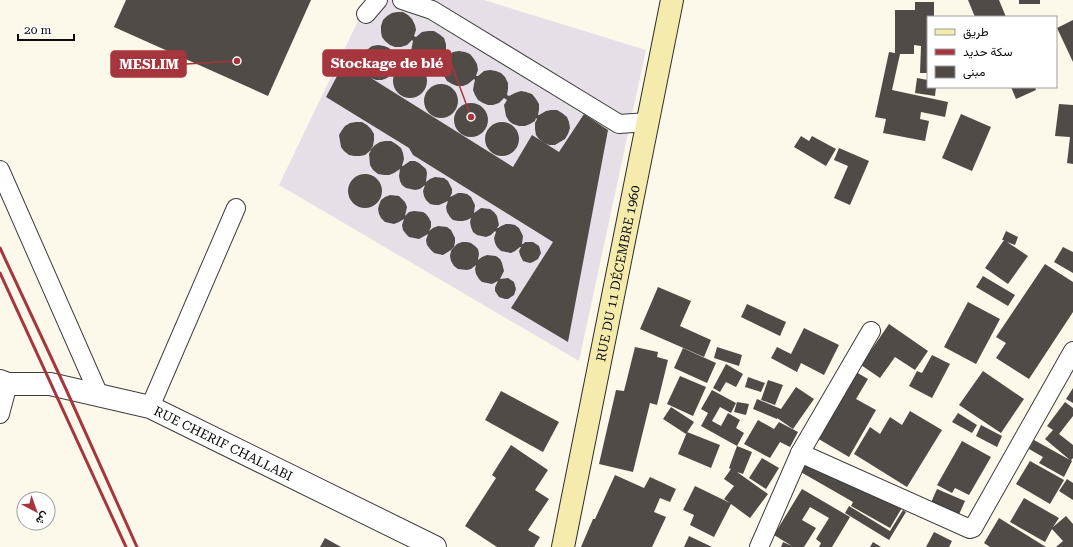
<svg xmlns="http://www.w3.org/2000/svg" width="1073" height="547" font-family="'Roboto Serif',Vazirmatn,serif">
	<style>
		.industrial { fill: #e7dfe8 }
		.building { fill: #514b48 }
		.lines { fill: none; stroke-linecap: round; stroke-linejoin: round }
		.minor-casing { stroke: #3d3d3d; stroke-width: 20 }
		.tertiary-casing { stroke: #3d3d3d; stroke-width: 24 }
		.secondary-casing { stroke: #2c2c2c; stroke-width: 24 }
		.minor { stroke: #fff; stroke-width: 18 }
		.tertiary { stroke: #fff; stroke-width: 22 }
		.secondary { stroke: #f4ebad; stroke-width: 22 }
		.rail { stroke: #a6363d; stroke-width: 3 }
		.labels { text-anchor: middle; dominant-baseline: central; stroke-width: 4; stroke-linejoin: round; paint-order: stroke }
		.street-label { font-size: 13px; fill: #0a0a0a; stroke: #fff }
		.leader { fill: none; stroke: #a6363d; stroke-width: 1.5 }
		.callout-dot { fill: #a6363d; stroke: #fff; stroke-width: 1.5 }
		.callout { fill: #a6363d; stroke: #a6363d; stroke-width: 1.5 }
		.callout-label { font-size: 14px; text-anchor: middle; font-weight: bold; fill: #fff }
	</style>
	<rect width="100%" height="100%" fill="#fcf8ea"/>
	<polygon class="industrial" points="368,0 484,0 646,50 579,361 279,185"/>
	<g class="building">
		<polygon points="126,0 311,0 268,96 114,27"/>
		<polygon points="968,0 999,0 1006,17 975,17"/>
		<rect x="1019" y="0" width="21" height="4"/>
		<polygon points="915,2 934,2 934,17 928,17 928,73 920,73 921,46 914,45 914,54 900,54 892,90 948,102 945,117 921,112 920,119 929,121 925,141 883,133 886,119 875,117 889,52 895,53 895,10 915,10"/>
		<polygon points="397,12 403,12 408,15 412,19 415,25 416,30 414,36 416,37 422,32 428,31 434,31 439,34 444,38 446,44 446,49 445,56 447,57 453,52 459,51 465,52 470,54 474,59 477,64 478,70 476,76 478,76 484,71 490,70 496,71 501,73 505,77 508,83 508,89 507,95 509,96 515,93 521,91 526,92 532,94 536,99 539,104 539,110 538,115 539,115 546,111 551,110 557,110 562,113 567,117 569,122 570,128 568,134 565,139 555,145 549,145 544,143 539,139 536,135 535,129 535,123 537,119 536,118 535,121 530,124 525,126 519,126 513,124 509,121 506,116 504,105 507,100 504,98 499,103 493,105 488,105 483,103 478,100 475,95 473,90 474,84 475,80 474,79 468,84 463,86 457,86 452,84 447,81 444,76 442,71 444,60 443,59 437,64 432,66 426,66 421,64 416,60 413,56 411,51 413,41 412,40 407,45 401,47 395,47 390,45 385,41 382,37 381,32 381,26 383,20 387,16 392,13"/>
		<polygon points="1073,20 1073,62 1057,28"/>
		<polygon points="378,45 384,46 389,48 393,52 396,57 397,64 395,69 392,74 387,78 382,80 376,80 371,78 513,167 532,135 559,152 584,114 608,130 568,342 511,308 553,242 413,155 409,148 326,97 345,61 367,75 363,70 362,59 364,53 368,49 372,46"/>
		<circle cx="410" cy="81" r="17"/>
		<polygon points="917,78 928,80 928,87 936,87 935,96 915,93"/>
		<circle cx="441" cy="101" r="17"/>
		<polygon points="1011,87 1035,87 1036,90 1016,99"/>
		<circle cx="471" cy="120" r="17"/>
		<polygon points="1059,104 1073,105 1073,164 1067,163 1070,137 1055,136"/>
		<polygon points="961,114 991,127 972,171 942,158"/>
		<circle cx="502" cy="139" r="17"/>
		<polygon points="356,122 362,122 367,125 371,129 374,134 374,140 373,146 370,150 375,145 380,142 385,141 391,141 396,144 401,148 403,153 404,159 402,166 403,166 410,161 415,161 419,163 426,169 427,173 426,182 430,179 435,177 444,178 448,181 452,189 452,193 450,197 458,193 462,193 467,194 471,197 475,205 474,213 481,208 490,209 494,212 497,216 499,225 497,228 498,228 501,226 506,224 510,224 515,225 519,228 523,236 522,244 523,244 525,242 533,242 539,246 541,253 538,259 533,262 530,263 523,261 520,255 519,251 521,247 520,247 515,251 511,253 501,251 497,247 495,243 494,238 496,232 495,231 491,235 486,237 477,235 473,232 471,227 470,222 471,218 467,220 463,221 458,221 453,220 450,217 447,212 446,207 448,201 439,205 435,205 430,204 426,200 424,196 423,191 425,185 420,189 415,190 406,188 402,185 400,181 399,176 400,169 394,173 389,175 384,175 378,174 373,170 370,165 369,154 371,150 365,155 360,156 354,156 349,155 344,151 341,147 339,135 342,130 345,126 350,123"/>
		<polygon points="801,136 809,141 812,136 836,149 826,166 794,147"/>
		<polygon points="839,148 869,161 850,205 834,198 848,166 834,160"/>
		<circle cx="365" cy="191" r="17"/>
		<polygon points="390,195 399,196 405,202 407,207 405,216 409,212 414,211 423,212 426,214 429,218 431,222 431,227 429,231 433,228 438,226 447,227 451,230 455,238 455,242 454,247 451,250 443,255 434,253 430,249 427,245 426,240 428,234 419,239 409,237 406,234 403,230 402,225 404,219 399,222 394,224 385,222 381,218 379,214 378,209 379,205 381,200 385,197"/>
		<polygon points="1006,231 1018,237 1015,245 1007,242 1028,256 1008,284 985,268 1004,240 1002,240"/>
		<polygon points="462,242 467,242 471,243 475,246 478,249 479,254 478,260 482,257 487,255 496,256 500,259 502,263 504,271 500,279 508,278 514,282 516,289 514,295 508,299 505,299 499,297 495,291 495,287 498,281 492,284 482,282 479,279 476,274 475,269 476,265 471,269 467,270 458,269 454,266 451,261 450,256 451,251 454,247 457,244"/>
		<polygon points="1063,247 1073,252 1073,273 1054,262"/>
		<polygon points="1045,264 1073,282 1073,312 1029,379 996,358 1006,343 996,337"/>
		<polygon points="983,276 1015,295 1008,306 976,287"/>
		<polygon points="658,287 691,301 680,326 711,340 704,357 640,329"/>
		<polygon points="968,302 1000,319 976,364 944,347"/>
		<polygon points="747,304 786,322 780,336 741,317"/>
		<polygon points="889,324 928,351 915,370 895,357 880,378 861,365"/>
		<polygon points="804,328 839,345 824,375 801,363 797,372 771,358 777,347 791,354"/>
		<polygon points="635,347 658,352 657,357 668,360 657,405 650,403 633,472 599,464 616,390 624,391"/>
		<polygon points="717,347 742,355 739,366 714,358"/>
		<polygon points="683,348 716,363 707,383 674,368"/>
		<polygon points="932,355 950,364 932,398 909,386 917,371 922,373"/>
		<polygon points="726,364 743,374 736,387 726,382 720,392 713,388"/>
		<polygon points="983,371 1024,399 1001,433 959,405"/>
		<polygon points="856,372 868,379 856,399 876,410 849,457 817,438"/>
		<polygon points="680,376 706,387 693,416 667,404"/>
		<polygon points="748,377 765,383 761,392 745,387"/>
		<polygon points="768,380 783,385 775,405 761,400"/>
		<polygon points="796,387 814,399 793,429 777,418 777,419 753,409 757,399 781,409"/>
		<polygon points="1073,388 1073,403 1066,399"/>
		<polygon points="712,390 736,403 731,413 720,407 712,421 721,426 728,413 740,420 736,428 744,433 737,446 701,426 708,413 701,409"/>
		<polygon points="501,391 559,422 543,452 485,420"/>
		<polygon points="737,402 749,404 746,415 734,412"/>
		<polygon points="1065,402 1073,408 1073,416 1059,434 1073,445 1073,458 1071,460 1072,461 1064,477 1039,463 1043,457 1029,449 1034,440 1070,460 1045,439 1053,430 1047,426"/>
		<polygon points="671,407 694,422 686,434 663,419"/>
		<polygon points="910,411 942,430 907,487 854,454 870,427 880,434 890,417 902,425"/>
		<polygon points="958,413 977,425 972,433 952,422"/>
		<polygon points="758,420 774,429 779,422 798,432 790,447 780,442 770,458 744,444"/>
		<polygon points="981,425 1002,436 997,447 976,436"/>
		<polygon points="687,432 720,445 711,468 678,454"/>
		<polygon points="962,441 991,457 969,495 955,488 952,493 937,485"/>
		<polygon points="511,445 548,470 535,490 549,499 528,530 540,537 534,547 497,547 465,526 496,478 492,475"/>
		<polygon points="737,446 752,452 743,474 737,472 768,494 750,518 731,504 714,537 690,525 694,515 683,510 695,486 730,503 724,499 734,486 724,479 731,469 729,468"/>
		<polygon points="813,448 906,501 890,528 851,506 853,502 799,471"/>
		<polygon points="762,458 779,468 766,489 749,478"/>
		<polygon points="1030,461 1064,480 1050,504 1016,484"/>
		<polygon points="615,475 644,488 650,477 676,489 670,502 660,498 654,512 666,517 652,547 581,547 593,519 595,519"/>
		<polygon points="1067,479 1073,483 1073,500 1059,491"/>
		<polygon points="802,489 850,517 832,547 819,547 821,543 816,539 829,518 810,507 802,520 816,528 804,547 781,547 783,542 792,546 774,535"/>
		<polygon points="937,489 965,501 957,519 929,507"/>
		<polygon points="1024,498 1059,518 1053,527 1066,516 1073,524 1073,547 1056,547 1063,541 1052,529 1045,542 1010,522"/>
		<polygon points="849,506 890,531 903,510 906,512 889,540 845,513"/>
		<polygon points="999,518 1046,547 990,547 984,543"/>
		<polygon points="934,532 952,541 949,547 926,547"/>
		<polygon points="689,536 712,547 684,547"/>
		<polygon points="325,538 341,547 320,547"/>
		<polygon points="873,542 881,547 870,547"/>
	</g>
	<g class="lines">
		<g class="minor-casing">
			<g id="minor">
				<polyline points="402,0 432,10 619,124 648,122"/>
				<polyline points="366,14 378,0"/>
				<polyline points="0,170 99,395"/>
				<polyline points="150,407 236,208"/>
				<polyline points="0,414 8,384"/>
				<polyline points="800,453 970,529 973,528 1073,351"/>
				<polyline points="759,547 800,453 871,331"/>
			</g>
		</g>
		<g class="tertiary-casing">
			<g id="tertiary">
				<path id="s1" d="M0,381L8,384H50L150,407L435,547"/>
			</g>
		</g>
		<g class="secondary-casing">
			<g id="secondary">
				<path id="s2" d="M563,547L672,0"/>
			</g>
		</g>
		<use href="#minor" class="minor"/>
		<use href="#tertiary" class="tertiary"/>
		<use href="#secondary" class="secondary"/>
		<g class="rail">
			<polyline points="0,248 65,387 137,547"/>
			<polyline points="0,273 126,547"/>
		</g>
	</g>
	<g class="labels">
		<g class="street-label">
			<text stroke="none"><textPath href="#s2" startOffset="279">RUE DU 11 DÉCEMBRE 1960</textPath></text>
			<text stroke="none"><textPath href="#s1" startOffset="235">RUE CHERIF CHALLABI</textPath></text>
		</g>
	</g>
	<path class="leader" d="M471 117L451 63M237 61L186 64"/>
	<g class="callout-dot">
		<circle cx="471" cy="117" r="4"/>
		<circle cx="237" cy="61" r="4"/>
	</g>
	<g class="callout">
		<rect x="323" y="50" width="128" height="26" rx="4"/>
		<rect x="111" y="51" width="75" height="26" rx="4"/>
	</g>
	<g class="callout-label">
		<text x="387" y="68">Stockage de blé</text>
		<text x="149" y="69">MESLIM</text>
	</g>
	<rect x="927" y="16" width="130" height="72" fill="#ffffff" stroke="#9d9d9d"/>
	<rect x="935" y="29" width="20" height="6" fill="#f4ebad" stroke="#9d9d9d"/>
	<text x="963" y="36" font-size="12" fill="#0a0a0a">طريق</text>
	<rect x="935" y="49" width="20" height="6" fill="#a6363d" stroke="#9d9d9d"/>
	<text x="963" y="56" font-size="12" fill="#0a0a0a">سكة حديد</text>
	<rect x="935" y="66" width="20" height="12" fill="#514b48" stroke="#9d9d9d"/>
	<text x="963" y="76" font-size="12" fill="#0a0a0a">مبنى</text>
	<g transform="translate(36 511) rotate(139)"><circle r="19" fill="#ffffff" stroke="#9d9d9d"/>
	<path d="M0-3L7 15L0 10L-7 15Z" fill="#a6363d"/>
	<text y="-6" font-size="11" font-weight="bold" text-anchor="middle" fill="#0a0a0a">ش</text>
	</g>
	<path d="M18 34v6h56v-6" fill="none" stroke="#0a0a0a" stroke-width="2"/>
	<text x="24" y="34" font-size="12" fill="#0a0a0a" stroke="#ffffff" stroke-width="3" paint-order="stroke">20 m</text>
</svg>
